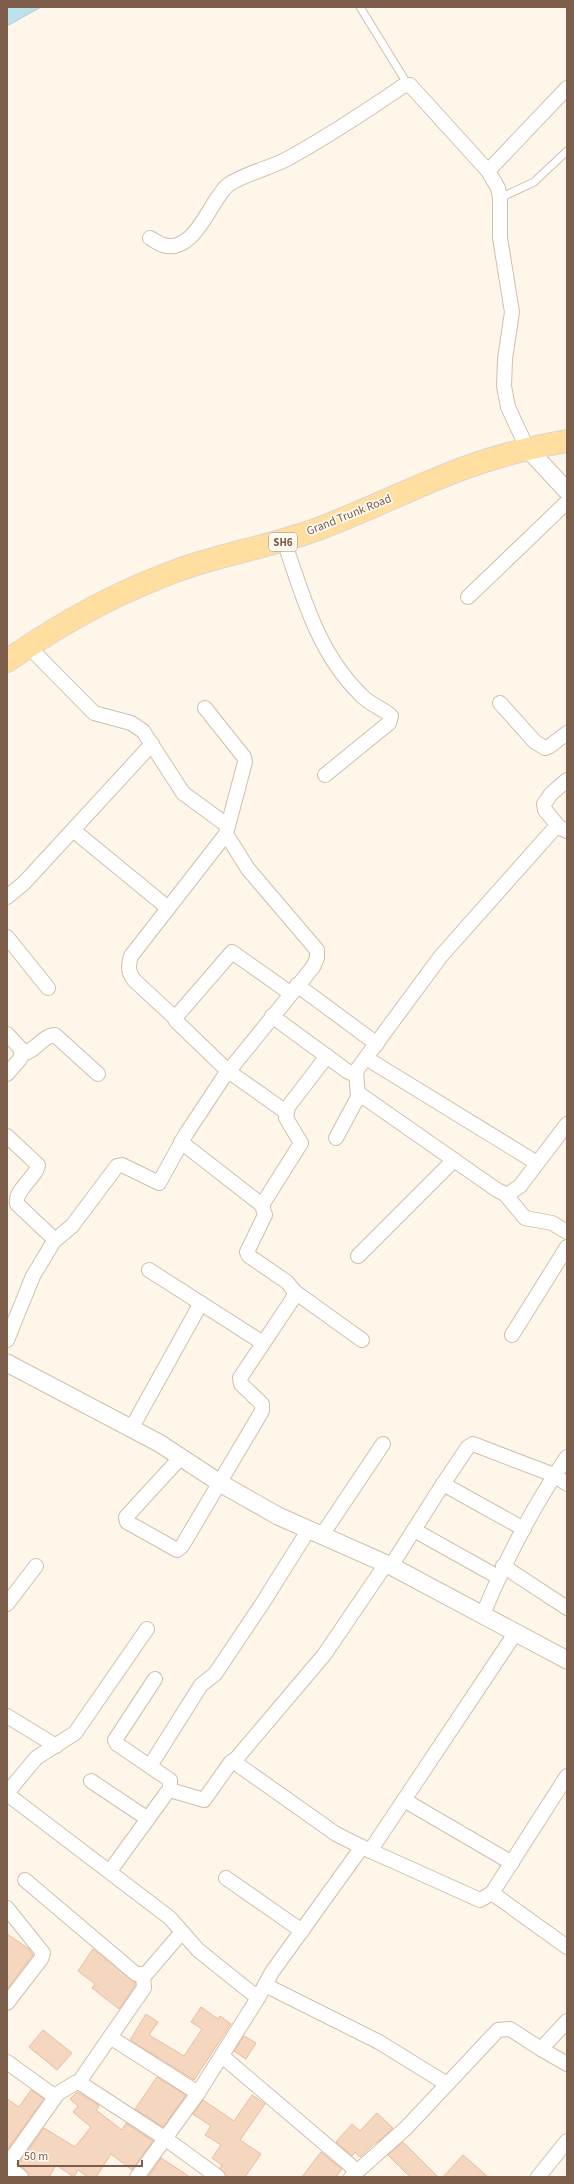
<svg xmlns="http://www.w3.org/2000/svg" width="574" height="2184" font-family="'Source Sans 3',sans-serif">
	<style>
		.water { fill: #bbe2ea; stroke: #a1d2dc }
		.building { fill: #f5d6bf; stroke: #e9bc9e }
		.lines { fill: none; stroke-linecap: round; stroke-linejoin: round }
		.service-casing { stroke: #d2bead; stroke-width: 9 }
		.minor-casing { stroke: #d2bead; stroke-width: 16 }
		.tertiary-casing { stroke: #d2bead; stroke-width: 19 }
		.primary-casing { stroke: #ddd5d0; stroke-width: 24 }
		.service { stroke: #fff; stroke-width: 7 }
		.minor { stroke: #fff; stroke-width: 14 }
		.tertiary { stroke: #fff; stroke-width: 17 }
		.primary { stroke: #ffde9f; stroke-width: 22 }
		.labels { text-anchor: middle; dominant-baseline: central; stroke-width: 3.5; stroke-linejoin: round; paint-order: stroke }
		.shield { fill: #fffaf1; stroke: #a38c7c; stroke-width: 1 }
		.shield-label { font-size: 11px; font-weight: bold; fill: #7b5d4a }
		.street-label { font-size: 12px; fill: #7b5d4a; stroke: #fffaf1 }
	</style>
	<rect width="100%" height="100%" fill="#fef6e9"/>
	<polygon class="water" points="7,7 41,7 7,26"/>
	<g class="building">
		<polygon points="7,1934 29,1949 33,1955 7,1989"/>
		<polygon points="93,1949 135,1982 135,1986 119,2009 92,1988 95,1984 78,1971"/>
		<polygon points="201,2007 218,2019 220,2016 231,2024 194,2080 130,2040 146,2014 158,2022 149,2035 184,2056 202,2029 191,2022"/>
		<polygon points="43,2030 72,2053 57,2070 29,2047"/>
		<polygon points="244,2036 256,2043 246,2059 234,2051"/>
		<polygon points="157,2077 186,2095 163,2127 135,2109"/>
		<polygon points="31,2090 44,2099 7,2150 7,2099 19,2107"/>
		<polygon points="77,2092 97,2104 99,2106 96,2110 122,2130 126,2123 153,2141 132,2170 111,2154 96,2177 88,2177 78,2170 74,2177 56,2165 49,2177 29,2177 27,2171 18,2164 44,2128 75,2147 91,2127 73,2112 78,2106 70,2099"/>
		<polygon points="252,2095 265,2104 240,2140 261,2154 245,2177 226,2177 220,2168 222,2165 212,2158 221,2145 205,2135 211,2126 193,2114 203,2100 234,2121"/>
		<polygon points="377,2113 393,2128 377,2143 376,2142 360,2157 355,2152 352,2156 336,2142 352,2124 360,2131"/>
		<polygon points="403,2142 438,2177 410,2177 388,2155"/>
		<polygon points="321,2152 342,2169 336,2177 302,2177"/>
		<polygon points="463,2155 488,2177 443,2177"/>
		<polygon points="161,2158 190,2177 148,2177"/>
	</g>
	<g class="lines">
		<g class="service-casing">
			<g id="service">
				<polyline points="360,7 408,85"/>
				<polyline points="500,198 534,182 567,151"/>
			</g>
		</g>
		<g class="minor-casing">
			<g id="minor">
				<polyline points="488,171 567,88"/>
				<path d="M150,238C154,240 159,244 163,245C195,255 210,200 228,185C241,175 270,168 287,159C327,137 365,112 403,86L410,85L488,171L498,188L500,198V238L512,312L505,359L504,386L508,407L527,448"/>
				<path d="M284,541C303,597 318,653 361,695C369,704 382,708 391,716L389,723L325,775"/>
				<polyline points="468,597 567,502"/>
				<path d="M28,646L94,713L131,723L143,731L183,793L228,826L226,834L131,956C128,966 128,972 134,980L175,1018"/>
				<polyline points="500,703 535,742 545,748 550,746 567,733"/>
				<polyline points="205,708 244,757 245,762 228,826"/>
				<polyline points="559,827 545,810 544,804 551,794 567,780"/>
				<polyline points="73,830 168,908"/>
				<polyline points="7,897 24,883 152,744"/>
				<polyline points="7,937 48,988"/>
				<polyline points="297,985 377,1044"/>
				<polyline points="272,1016 347,1071 351,1073 356,1071 441,956 553,830 559,827 567,831"/>
				<polyline points="7,1034 22,1050 20,1059 7,1074"/>
				<path d="M22,1054C35,1052 43,1035 55,1035L98,1074"/>
				<polyline points="366,1058 537,1163"/>
				<polyline points="358,1093 497,1190 507,1195 520,1186 567,1124"/>
				<polyline points="286,1112 228,1071 176,1021 175,1018 232,952 290,993"/>
				<path d="M7,1136L38,1165C36,1178 14,1190 17,1204L53,1238L54,1241L33,1276L7,1340"/>
				<polyline points="336,1138 358,1097 356,1071"/>
				<polyline points="505,1194 525,1218 552,1223 567,1232"/>
				<polyline points="262,1205 301,1143 286,1118 288,1107 327,1056"/>
				<polyline points="54,1241 72,1226 117,1166 122,1165 159,1183 186,1134 223,1078 313,967 317,958 317,950 248,869 226,834"/>
				<polyline points="358,1256 454,1160"/>
				<polyline points="149,1270 263,1343"/>
				<polyline points="295,1292 362,1340"/>
				<polyline points="512,1335 567,1247"/>
				<polyline points="131,1429 201,1303"/>
				<polyline points="181,1457 126,1517 127,1522 177,1550 182,1546 262,1411 262,1404 241,1384 240,1378 292,1300 295,1292 287,1282 249,1256 247,1252 265,1215 262,1205 181,1142"/>
				<polyline points="443,1484 468,1447 473,1444 554,1475 567,1484"/>
				<polyline points="414,1530 498,1577"/>
				<polyline points="322,1535 383,1444"/>
				<polyline points="391,1566 443,1484 524,1529"/>
				<polyline points="503,1566 567,1608"/>
				<polyline points="7,1604 36,1566"/>
				<path d="M483,1614C506,1559 533,1506 567,1457"/>
				<polyline points="155,1679 115,1740 117,1744 170,1780 170,1790"/>
				<polyline points="7,1716 56,1746"/>
				<polyline points="150,1766 201,1685 215,1674 262,1604 309,1529"/>
				<polyline points="91,1781 148,1819"/>
				<polyline points="7,1793 36,1758 75,1733 147,1629"/>
				<polyline points="7,1794 170,1918 198,1950 258,1998 272,1972 362,1847 480,1900 492,1893 567,1776"/>
				<polyline points="404,1800 512,1863"/>
				<polyline points="362,1847 336,1834 237,1764 236,1759 324,1655 386,1564"/>
				<polyline points="370,1851 516,1632"/>
				<polyline points="110,1871 168,1791 170,1790 204,1800 231,1762 236,1759"/>
				<polyline points="226,1878 302,1931"/>
				<polyline points="25,1880 136,1974 146,1974 182,1932"/>
				<polyline points="492,1893 567,1947"/>
				<polyline points="7,1908 43,1953 41,1959 7,2003"/>
				<polyline points="265,1985 379,2042 447,2084"/>
				<polyline points="110,2037 198,2093"/>
				<polyline points="541,2049 567,2064"/>
				<polyline points="222,2056 357,2171"/>
				<polyline points="7,2062 54,2096 75,2083 80,2083 166,2139 218,2177"/>
				<polyline points="79,2082 144,1988 143,1976"/>
				<polyline points="7,2165 56,2096"/>
				<polyline points="7,2166 21,2177"/>
				<polyline points="137,2177 198,2093 258,1998"/>
				<polyline points="351,2177 406,2128 498,2030 510,2029 541,2049 567,2021"/>
				<polyline points="538,2177 567,2141"/>
			</g>
		</g>
		<g class="tertiary-casing">
			<g id="tertiary">
				<polyline points="527,448 567,491"/>
				<polyline points="7,1363 159,1443 220,1483 278,1516 391,1566 567,1660"/>
			</g>
		</g>
		<g class="primary-casing">
			<path id="primary" d="M7,661C61,623 121,590 184,568C228,553 275,545 318,529C369,510 417,485 467,467C500,455 533,447 567,441"/>
		</g>
		<use href="#service" class="service"/>
		<use href="#minor" class="minor"/>
		<use href="#tertiary" class="tertiary"/>
		<use href="#primary" class="primary"/>
	</g>
	<g class="labels">
		<rect class="shield" x="269" y="533" width="28" height="18" rx="3"/>
		<g class="shield-label">
			<text x="283" y="542">SH6</text>
		</g>
		<g class="street-label">
			<text transform="translate(349 515) rotate(-22)">Grand Trunk Road</text>
		</g>
	</g>
	<rect width="574" height="2184" fill="none" stroke="#7b5d4a" stroke-width="16"/>
	<path d="M18 2160v6h124v-6" fill="none" stroke="#7b5d4a" stroke-width="2"/>
	<text x="24" y="2160" font-size="12" fill="#7b5d4a" stroke="#fffaf1" stroke-width="3" paint-order="stroke">50 m</text>
</svg>
